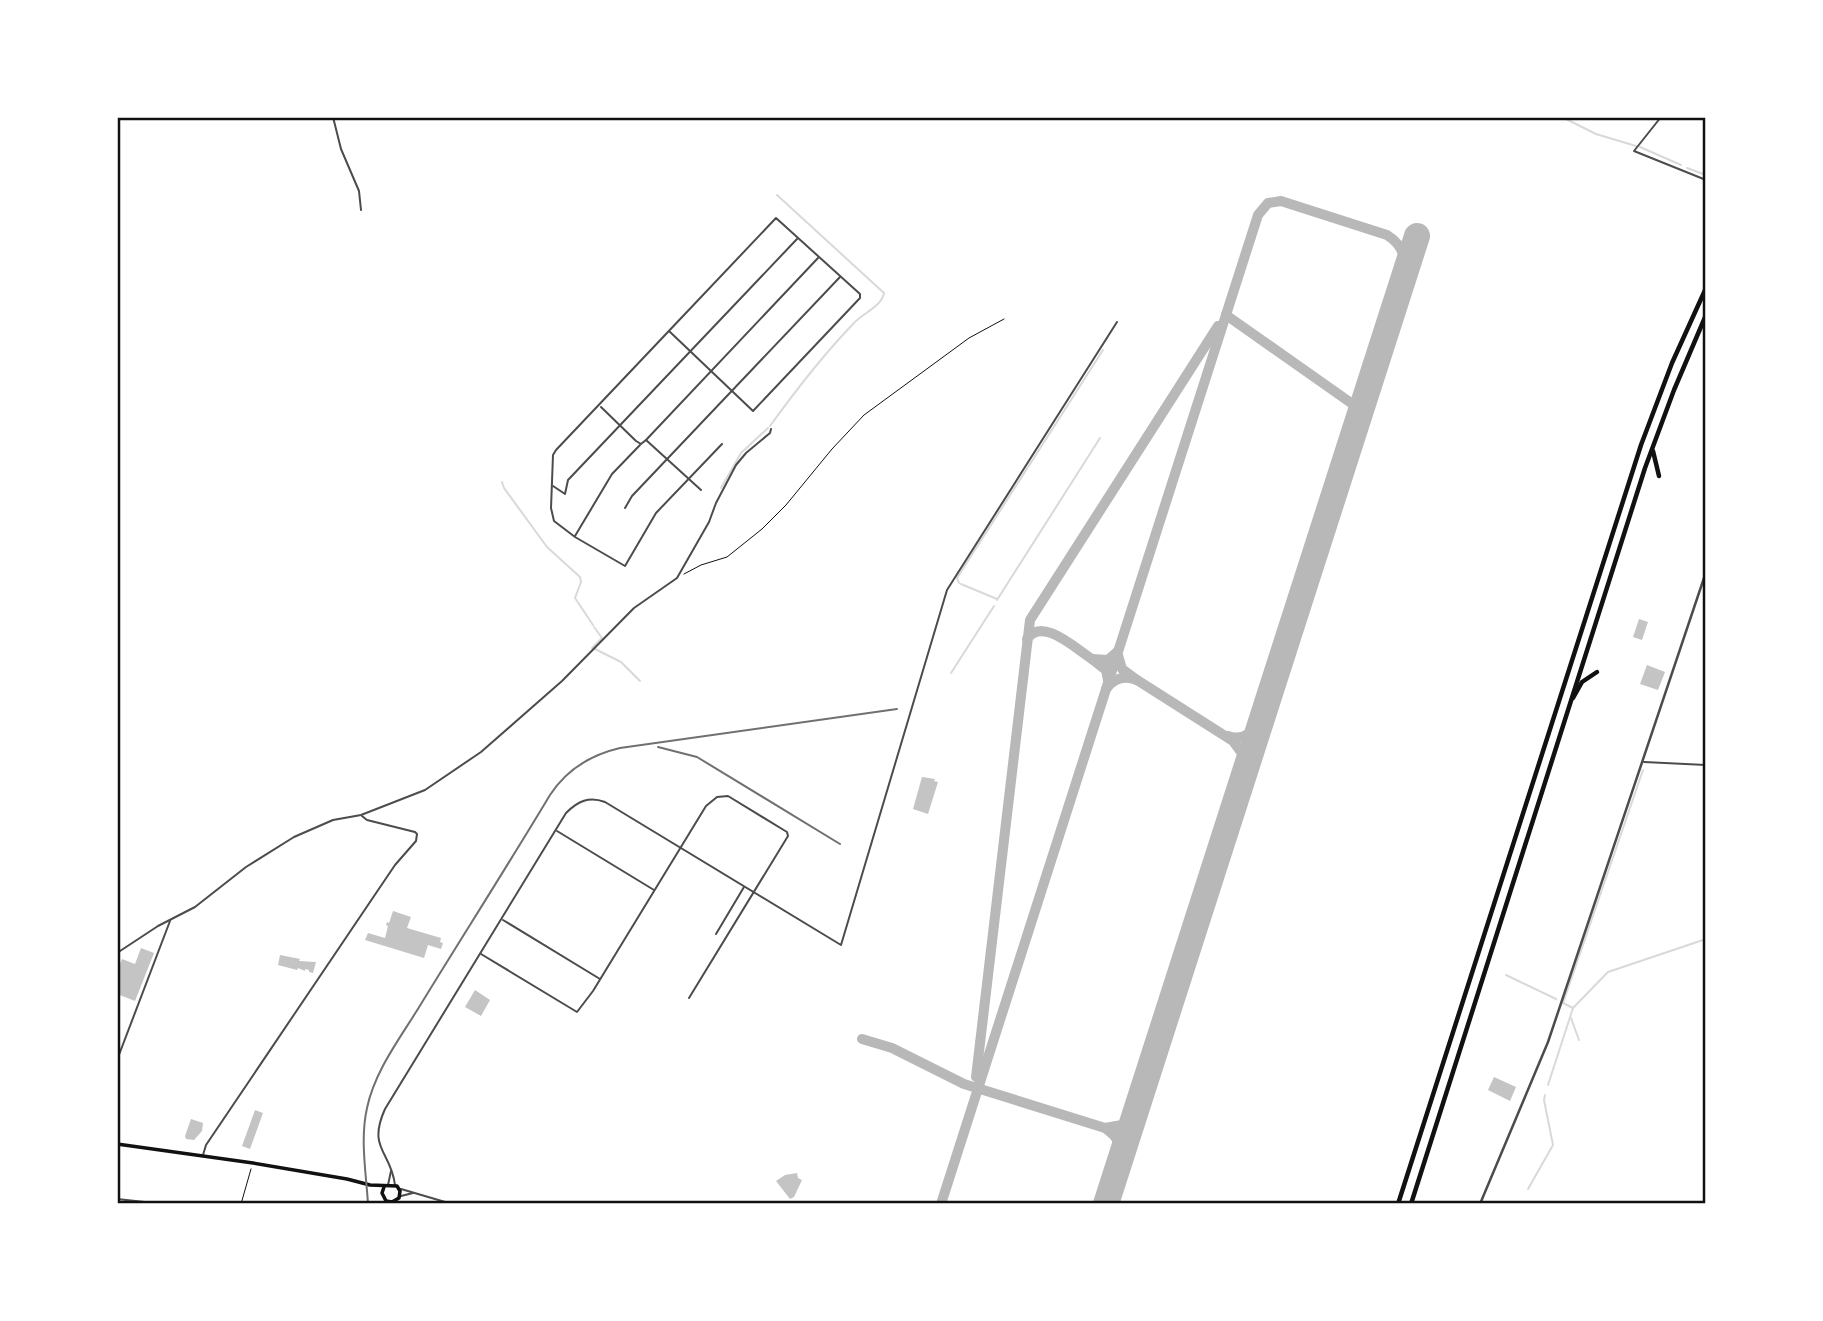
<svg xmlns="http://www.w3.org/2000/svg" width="1823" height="1321" font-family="'Noto Sans',sans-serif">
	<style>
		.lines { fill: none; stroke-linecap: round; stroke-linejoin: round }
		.stream { stroke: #d9d9d9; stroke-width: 2 }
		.taxiway { stroke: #b8b8b8; stroke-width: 10 }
		.runway { stroke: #b8b8b8; stroke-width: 26 }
		.building { fill: #c4c4c4 }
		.path { stroke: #111; stroke-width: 1 }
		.minor { stroke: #4c4c4c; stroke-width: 2 }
		.tertiary { stroke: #4c4c4c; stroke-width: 2.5 }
		.secondary { stroke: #111; stroke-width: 3.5 }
		.motorway { stroke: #111; stroke-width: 4.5 }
		.rail { stroke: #707070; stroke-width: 2 }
		.neatline { fill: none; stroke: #111; stroke-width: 2.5 }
	</style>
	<rect width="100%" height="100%" fill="#fff"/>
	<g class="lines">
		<g class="stream">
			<polyline points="1562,117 1596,134 1636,146"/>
			<polyline points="1640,147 1681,165"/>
			<polyline points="1687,168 1706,175"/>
			<path d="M770,426C796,390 823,355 854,323C863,313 882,306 884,293L777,195"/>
			<polyline points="502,482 504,488 547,547 580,577 581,582 575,598 593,625"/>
			<polyline points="721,488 741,453 768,428"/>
			<polyline points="959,583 957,578 1103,350"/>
			<polyline points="961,584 997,599"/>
			<polyline points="997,600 1100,438"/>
			<polyline points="592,648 602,638 594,627"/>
			<polyline points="595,649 621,662 640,681"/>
			<polyline points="951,673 994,606"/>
			<polyline points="1506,975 1556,999"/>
			<polyline points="1573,1008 1563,1003 1643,770"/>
			<polyline points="1571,1018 1579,1040"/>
			<polyline points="1548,1085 1573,1008 1608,972 1706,939"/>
			<polyline points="1528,1189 1553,1145 1544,1100 1545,1095"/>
		</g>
		<g class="taxiway">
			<polyline points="1226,315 1361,410"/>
			<path d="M1027,639C1042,616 1076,649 1092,659"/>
			<polyline points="1108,680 1106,670 1092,659 1108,660 1117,652"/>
			<polyline points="1137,680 1233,741 1244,756 1245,773"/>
			<path d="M1106,689C1114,678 1124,675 1137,680L1122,669L1118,655"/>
			<path d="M1228,736C1242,741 1253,733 1261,721"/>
			<path d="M862,1039L892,1048L964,1084L1105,1128C1120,1138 1122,1147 1119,1164"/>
			<polyline points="976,1077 1030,620 1218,326"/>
			<polyline points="1105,1128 1122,1125 1136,1112"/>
			<path d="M941,1204L1258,215L1268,203L1281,201L1387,235C1403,245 1408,260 1404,278"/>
		</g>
		<polyline class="runway" points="1106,1204 1417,236"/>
	</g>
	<g class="building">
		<polygon points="1639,619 1648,622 1642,640 1633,637"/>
		<polygon points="1647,665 1665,672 1658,690 1640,684"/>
		<polygon points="922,777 935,779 934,781 938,782 928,814 913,809"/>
		<polygon points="393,911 411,917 407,928 441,938 440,942 443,943 441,949 428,945 424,958 365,940 368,933 385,938 388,926 386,925 387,922 389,923"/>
		<polygon points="141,948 154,953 135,1001 117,994 117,971 122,959 135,964"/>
		<polygon points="280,955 300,959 299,961 316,962 313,973 309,972 309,970 305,969 305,971 298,968 297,970 278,965"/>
		<polygon points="475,990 490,1000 481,1016 465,1007"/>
		<polygon points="1494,1077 1516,1087 1510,1101 1488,1090"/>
		<polygon points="255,1110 263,1113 250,1149 242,1146"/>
		<polygon points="191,1119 203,1123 202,1131 194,1140 186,1139 185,1136"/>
		<polygon points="797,1173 798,1178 802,1180 794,1197 790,1199 776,1181 785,1175"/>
	</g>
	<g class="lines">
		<g class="path">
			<polyline points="684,574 701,565 727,557 762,529 786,505 832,449 864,415 969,338 1004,319"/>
			<polyline points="241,1204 251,1169"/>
		</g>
		<g class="minor">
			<polyline points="333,117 341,149 359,191 361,210"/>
			<polyline points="1661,117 1634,151 1706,180"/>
			<path d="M669,331L753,411L860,298V294L776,218C702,295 630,373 556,450L553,455L551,508L554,521L575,537L625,566L656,513L722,444"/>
			<polyline points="601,407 636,441 641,444 646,440 701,490"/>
			<polyline points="646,440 818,258"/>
			<polyline points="553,486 565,494 568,480 797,239"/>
			<polyline points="625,508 632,496 840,277"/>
			<polyline points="575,536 612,474 640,445"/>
			<polyline points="1644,762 1706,765"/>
			<polyline points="557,831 654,890"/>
			<polyline points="503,920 600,979"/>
			<polyline points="716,934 744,887"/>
			<polyline points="117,953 158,926 195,907 246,867 294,837 333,820 361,815 425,790 481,752 562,681 634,608 677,578 709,522 716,503 736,465 746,453 770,433 771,429"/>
			<polyline points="481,954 577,1012 593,991 706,806 717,797 728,796 787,832 788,836 689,998"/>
			<polyline points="117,1060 170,921"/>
			<polyline points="203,1155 206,1145 395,865 416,841 417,834 415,832 367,820 362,816"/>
			<polyline points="388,1185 391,1171"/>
			<path d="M395,1185C391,1151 367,1149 385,1109L566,813C578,801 589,796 605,802L841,945L947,590L1117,322"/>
			<polyline points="401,1189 452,1204"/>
			<polyline points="401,1196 413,1193"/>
			<polyline points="117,1199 154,1203"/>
		</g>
		<polyline class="tertiary" points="1480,1204 1548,1042 1706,572"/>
		<g class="secondary">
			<polyline points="117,1144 253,1163 347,1179 370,1185 397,1186 400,1191 399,1198 392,1202 386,1201"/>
			<polyline points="384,1187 382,1193 386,1201"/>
		</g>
		<g class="motorway">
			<polyline points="1653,451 1659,476"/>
			<polyline points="1573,698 1582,682 1597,672"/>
			<polyline points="1398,1204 1641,445 1672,363 1706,288"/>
			<polyline points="1411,1204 1645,468 1674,390 1706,315"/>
		</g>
		<g class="rail">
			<polyline points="658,747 697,757 840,844"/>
			<path d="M368,1204C366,1172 360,1139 367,1108C375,1070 401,1037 421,1004C464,934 508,865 550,795C567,769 590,755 620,748L897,709"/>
		</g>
	</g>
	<rect width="1823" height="1321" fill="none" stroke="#ffffff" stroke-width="238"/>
	<rect x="119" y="119" width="1585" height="1083" class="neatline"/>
</svg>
